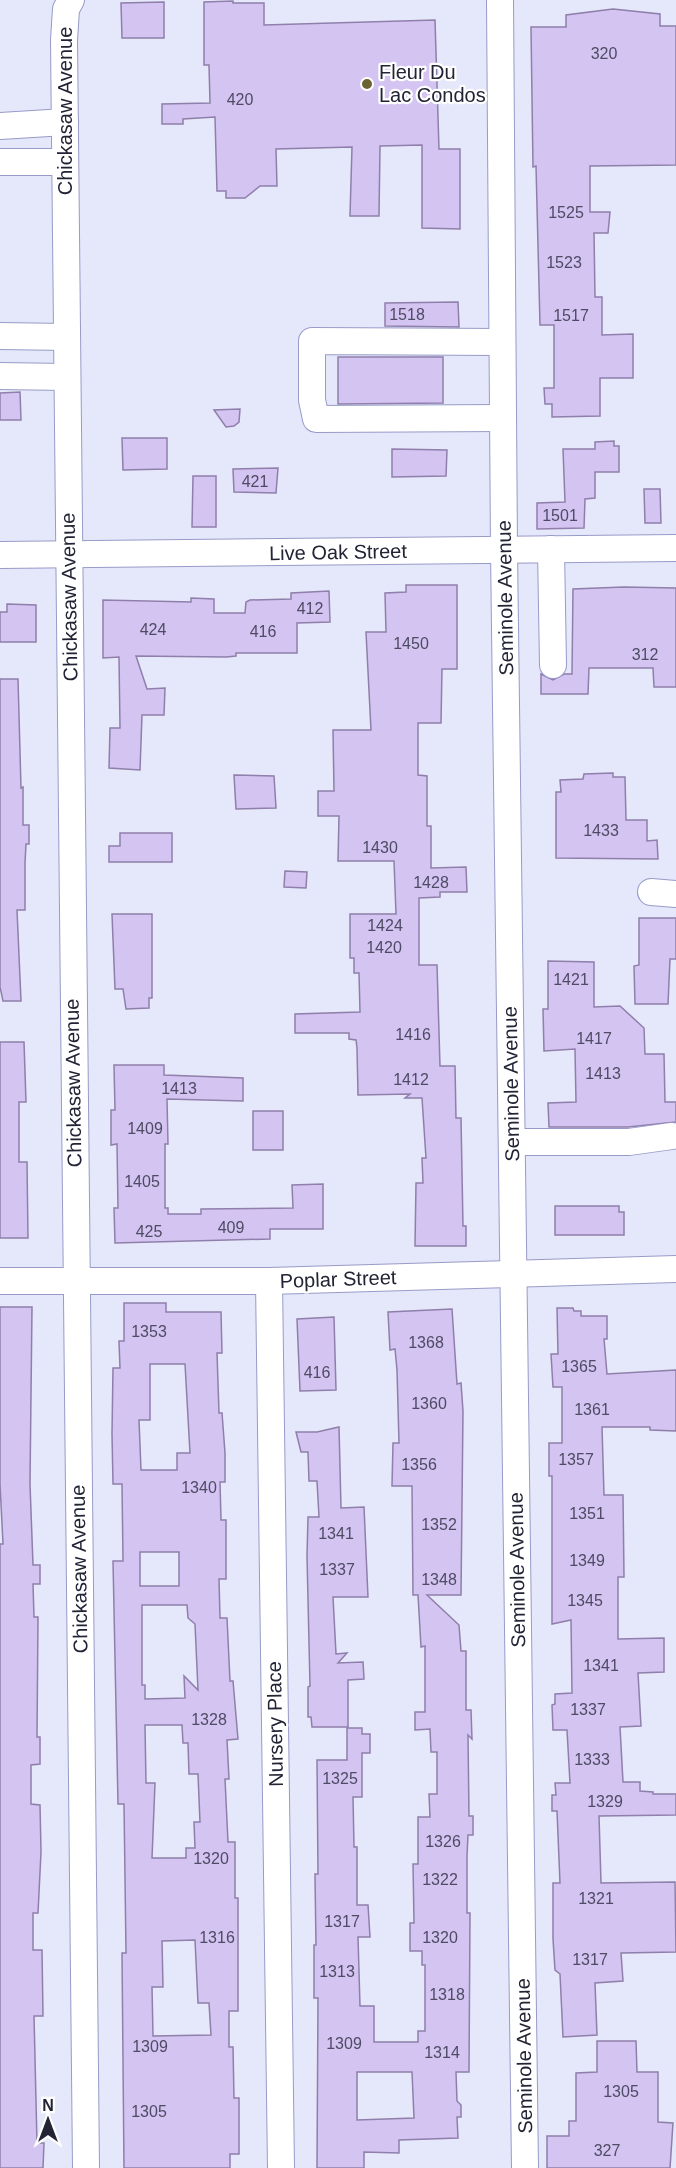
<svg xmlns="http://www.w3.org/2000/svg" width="676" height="2168" font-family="Arial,sans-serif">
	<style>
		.building { fill: #d4c4f2; stroke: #8f7faa; stroke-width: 1.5; fill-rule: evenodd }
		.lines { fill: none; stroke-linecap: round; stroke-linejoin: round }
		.minor-casing { stroke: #989bc8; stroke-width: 28 }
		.minor { stroke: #fff; stroke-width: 26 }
		.poi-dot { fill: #6b6430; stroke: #fff; stroke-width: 2 }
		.labels { text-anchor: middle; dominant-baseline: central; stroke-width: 4.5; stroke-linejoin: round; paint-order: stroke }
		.number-label { font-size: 16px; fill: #4e4b64 }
		.poi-label { font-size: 20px; fill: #222334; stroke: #fff; text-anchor: start }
		.street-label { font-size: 20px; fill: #222334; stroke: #fff }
	</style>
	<rect width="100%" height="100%" fill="#e5e7fa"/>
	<g class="building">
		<polygon points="233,1 233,3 264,3 264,25 435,20 439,149 460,149 460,229 422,228 422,145 380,146 379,216 350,216 352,147 276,149 277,186 260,186 245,198 226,198 226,191 217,191 215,117 183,119 183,124 162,124 162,104 210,103 209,65 204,65 204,2"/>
		<polygon points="164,2 164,38 122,38 121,3"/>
		<polygon points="613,9 660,14 660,26 676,26 676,165 590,166 590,212 610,212 608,233 594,233 595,297 602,297 602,335 633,334 633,378 600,378 600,416 552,417 552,404 545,404 544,388 554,388 554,325 540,325 536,166 533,167 531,27 566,27 566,15"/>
		<polygon points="458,302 459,327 385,326 385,303"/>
		<polygon points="338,357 443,357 443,403 338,404"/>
		<polygon points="20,392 21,420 0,420 0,393"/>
		<polygon points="240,409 239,422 234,426 226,427 214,410"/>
		<polygon points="122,438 167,438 167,469 123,470"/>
		<polygon points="614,441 614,446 619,446 619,472 595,472 595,498 585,499 584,528 537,529 537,503 565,502 563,449 595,449 595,442"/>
		<polygon points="392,449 447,450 446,476 392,477"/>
		<polygon points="278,468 276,493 234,492 233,469"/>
		<polygon points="193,476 216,476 216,527 192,527"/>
		<polygon points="644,489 660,489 661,523 645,523"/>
		<polygon points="406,585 457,585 457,669 442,669 441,723 418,723 418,775 427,776 427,826 431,826 431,868 466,867 467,892 440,892 440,897 419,898 419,965 437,965 440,1066 455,1066 456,1118 461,1118 463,1226 466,1226 466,1246 415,1246 416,1183 423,1183 422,1158 426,1158 422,1098 405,1098 410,1094 358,1095 357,1048 356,1040 349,1039 349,1033 295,1033 295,1014 360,1012 359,973 354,973 354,958 350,958 350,914 396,914 394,861 338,861 339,816 318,816 318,791 334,791 333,730 371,730 366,632 386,632 385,593 406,592"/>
		<polygon points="624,587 676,588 676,687 654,687 653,668 589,668 588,694 541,694 541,674 553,680 564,674 572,674 573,589"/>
		<polygon points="329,591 330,622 297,623 297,653 236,653 236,656 226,657 136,656 147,689 165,688 164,715 142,715 140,770 109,768 110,728 120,728 119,657 103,658 103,600 191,602 191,598 214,599 214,613 245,613 246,602 250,600 291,599 291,593"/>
		<polygon points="7,604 36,605 36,642 0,642 0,612 7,612"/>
		<polygon points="0,679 18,679 21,788 23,787 23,825 29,825 29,844 26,844 25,863 25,910 17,910 21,1001 3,1001 0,987"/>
		<polygon points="613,773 613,777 625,777 626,820 647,820 647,841 657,840 658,859 556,858 556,792 561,792 560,780 583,779 584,774"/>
		<polygon points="234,775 274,776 276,808 236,809"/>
		<polygon points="120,833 172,833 172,862 109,862 109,846 120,846"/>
		<polygon points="285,871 307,872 306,888 284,887"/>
		<polygon points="112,914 152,914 152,998 149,998 149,1008 126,1009 123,989 115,989"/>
		<polygon points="639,918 676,918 676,959 670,959 668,1004 635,1004 634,966 639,965"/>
		<polygon points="548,961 594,962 594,1007 620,1006 644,1028 645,1054 664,1054 665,1102 676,1102 676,1122 628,1127 549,1127 548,1103 576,1102 575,1049 544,1051 543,1009 548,1009"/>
		<polygon points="0,1042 24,1042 26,1102 19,1102 19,1162 27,1162 28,1238 0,1238"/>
		<polygon points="114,1065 164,1065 164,1075 243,1078 243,1101 167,1099 168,1144 165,1144 165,1208 168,1208 168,1214 201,1214 201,1209 293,1208 292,1185 323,1184 323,1229 270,1229 270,1239 115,1243 114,1208 118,1208 117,1144 111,1145 111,1110 115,1110"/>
		<rect x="253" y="1111" width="30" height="39"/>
		<polygon points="555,1206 619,1206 619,1212 624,1212 624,1235 555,1235"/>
		<path d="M124,1303H166V1312H221L222,1353H217L219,1413H222L225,1453V1482H220L221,1520H226V1579H219L220,1618H227L230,1681H233L238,1739L227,1740L229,1779H225L228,1842H235V1898H238V2011H229V2047H233L234,2098H239V2154H230V2168H124L122,1953H126L124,1804H118L113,1561H123L122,1484H113L112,1434L113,1368H120L119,1341H124ZM150,1364H185L190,1453H177V1470H141L139,1420H150ZM140,1552H179V1586H140ZM142,1605H187L188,1618L195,1624L198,1690L184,1676L185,1698L145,1699V1685H142ZM145,1725H182L183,1743H188L189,1774H198L200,1822H194L195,1848H186V1858H152L155,1783H146ZM195,1940L198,2003H209L211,2035L153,2036L152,1987H163L162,1941Z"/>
		<polygon points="0,1307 32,1307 30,1484 33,1565 40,1565 40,1584 33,1584 34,1617 38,1617 37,1737 40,1737 40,1764 31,1765 31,1804 40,1805 41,1852 38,1913 33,1913 33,1950 42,1950 43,2016 34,2016 37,2143 44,2143 43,2168 0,2168 0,1544 3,1544 0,1484"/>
		<polygon points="557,1308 573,1308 574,1311 581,1311 581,1316 607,1316 607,1339 604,1339 607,1374 676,1370 676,1431 650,1430 650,1427 602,1427 604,1495 623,1495 624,1577 618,1577 618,1639 664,1638 664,1672 638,1673 641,1726 620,1727 623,1782 640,1782 640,1791 653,1792 653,1794 676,1794 676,1815 599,1816 601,1883 675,1882 676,1952 621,1953 623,1981 595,1983 597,2035 563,2037 560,1974 555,1970 553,1939 553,1883 560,1883 557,1811 552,1811 552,1795 556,1795 555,1783 570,1783 567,1730 553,1730 552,1705 555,1704 555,1694 572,1693 571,1620 552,1624 552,1476 549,1476 549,1443 562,1443 562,1387 553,1387 551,1354 558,1354"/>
		<path d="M452,1309L457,1384L461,1383L463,1411L461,1595H427L459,1625L461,1651H466V1710H471L472,1739L468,1735L469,1816H473V1835H468L467,1856V1913H470L469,2072H456L457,2101L461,2105V2117H457L458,2138L399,2140V2153L364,2152V2168H317L318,1998H314V1945H316L315,1874H318L317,1760H347V1728H362V1734H370V1753H362V1797H353L354,1847H357V1905H368L370,1937H358L360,2006H374V2042H418V2031H425V1965H422V1951H410V1923H414L413,1864H418V1817H430L429,1794H437V1752H431L430,1729L415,1730V1712H425V1646L421,1647L418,1595H413L412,1486H392L393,1443H399L397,1370L395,1349L390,1350L388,1312ZM357,2072H412L414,2118L357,2120Z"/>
		<polygon points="334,1317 336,1390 300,1391 297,1319"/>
		<polygon points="339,1427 341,1508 364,1507 368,1597 333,1597 336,1654 347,1653 338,1663 363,1662 364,1679 348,1680 348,1727 312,1727 311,1717 308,1717 308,1687 310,1686 307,1556 308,1517 319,1517 317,1481 309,1481 308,1452 301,1452 296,1432 317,1432"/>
		<polygon points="597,2041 636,2041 637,2072 658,2072 658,2122 673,2123 670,2168 547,2168 547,2136 569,2136 569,2121 576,2121 576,2073 597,2072"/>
	</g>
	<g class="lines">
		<g class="minor-casing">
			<g id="minor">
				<polyline points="71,0 66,9 64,40 86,2168"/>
				<polyline points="500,0 504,550 525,2168"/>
				<polyline points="0,126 65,122"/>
				<polyline points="0,162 65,162"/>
				<polyline points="0,336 67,337"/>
				<polyline points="502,342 312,341 312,400 316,419 503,418"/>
				<polyline points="0,376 67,377"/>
				<polyline points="551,549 553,665"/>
				<polyline points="0,555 676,548"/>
				<polyline points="651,892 676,894"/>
				<polyline points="512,1142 629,1142 672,1136"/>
				<polyline points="0,1281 269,1281 676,1269"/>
				<polyline points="269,1281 281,2168"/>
			</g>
		</g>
		<use href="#minor" class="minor"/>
	</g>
	<circle class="poi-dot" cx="367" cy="84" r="6"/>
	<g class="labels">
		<g class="number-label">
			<text x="604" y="53">320</text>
			<text x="240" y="99">420</text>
			<text x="566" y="212">1525</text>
			<text x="564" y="262">1523</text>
			<text x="407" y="314">1518</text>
			<text x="571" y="315">1517</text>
			<text x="255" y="481">421</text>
			<text x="560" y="515">1501</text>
			<text x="310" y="608">412</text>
			<text x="153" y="629">424</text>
			<text x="263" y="631">416</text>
			<text x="411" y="643">1450</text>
			<text x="645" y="654">312</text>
			<text x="601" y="830">1433</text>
			<text x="380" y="847">1430</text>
			<text x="431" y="882">1428</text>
			<text x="385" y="925">1424</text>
			<text x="384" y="947">1420</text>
			<text x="571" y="979">1421</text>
			<text x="413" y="1034">1416</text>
			<text x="594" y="1038">1417</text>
			<text x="603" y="1073">1413</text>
			<text x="411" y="1079">1412</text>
			<text x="179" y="1088">1413</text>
			<text x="145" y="1128">1409</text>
			<text x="142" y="1181">1405</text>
			<text x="231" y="1227">409</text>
			<text x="149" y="1231">425</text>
			<text x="149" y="1331">1353</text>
			<text x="426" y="1342">1368</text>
			<text x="579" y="1366">1365</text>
			<text x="317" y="1372">416</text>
			<text x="429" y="1403">1360</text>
			<text x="592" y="1409">1361</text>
			<text x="576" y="1459">1357</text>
			<text x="419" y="1464">1356</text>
			<text x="199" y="1487">1340</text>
			<text x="587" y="1513">1351</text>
			<text x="439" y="1524">1352</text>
			<text x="336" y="1533">1341</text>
			<text x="587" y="1560">1349</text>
			<text x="337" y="1569">1337</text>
			<text x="439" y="1579">1348</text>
			<text x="585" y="1600">1345</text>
			<text x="601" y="1665">1341</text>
			<text x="588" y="1709">1337</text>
			<text x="209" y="1719">1328</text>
			<text x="592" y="1759">1333</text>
			<text x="340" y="1778">1325</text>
			<text x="605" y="1801">1329</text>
			<text x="443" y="1841">1326</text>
			<text x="211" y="1858">1320</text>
			<text x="440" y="1879">1322</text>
			<text x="596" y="1898">1321</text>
			<text x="342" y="1921">1317</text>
			<text x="217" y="1937">1316</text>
			<text x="440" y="1937">1320</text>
			<text x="590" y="1959">1317</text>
			<text x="337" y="1971">1313</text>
			<text x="447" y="1994">1318</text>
			<text x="344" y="2043">1309</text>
			<text x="150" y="2046">1309</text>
			<text x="442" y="2052">1314</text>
			<text x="621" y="2091">1305</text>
			<text x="149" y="2111">1305</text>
			<text x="607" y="2150">327</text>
		</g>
		<g class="poi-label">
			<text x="379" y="72">Fleur Du<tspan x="379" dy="23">Lac Condos</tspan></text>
		</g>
		<g class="street-label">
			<text transform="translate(65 111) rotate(-90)">Chickasaw Avenue</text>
			<text transform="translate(338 552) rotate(-1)">Live Oak Street</text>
			<text transform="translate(69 597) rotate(-91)">Chickasaw Avenue</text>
			<text transform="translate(505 598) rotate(-91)">Seminole Avenue</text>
			<text transform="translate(73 1083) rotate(-91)">Chickasaw Avenue</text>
			<text transform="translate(511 1084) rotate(-91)">Seminole Avenue</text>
			<text transform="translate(338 1279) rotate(-2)">Poplar Street</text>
			<text transform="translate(79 1569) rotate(-91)">Chickasaw Avenue</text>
			<text transform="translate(517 1570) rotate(-91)">Seminole Avenue</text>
			<text transform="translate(275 1724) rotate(-91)">Nursery Place</text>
			<text transform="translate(524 2056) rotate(-91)">Seminole Avenue</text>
		</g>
	</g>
	<g transform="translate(48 2120)" stroke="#ffffff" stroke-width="4.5" paint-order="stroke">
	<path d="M0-4.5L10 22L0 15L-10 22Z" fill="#222334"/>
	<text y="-9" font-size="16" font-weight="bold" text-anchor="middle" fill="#222334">N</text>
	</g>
</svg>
